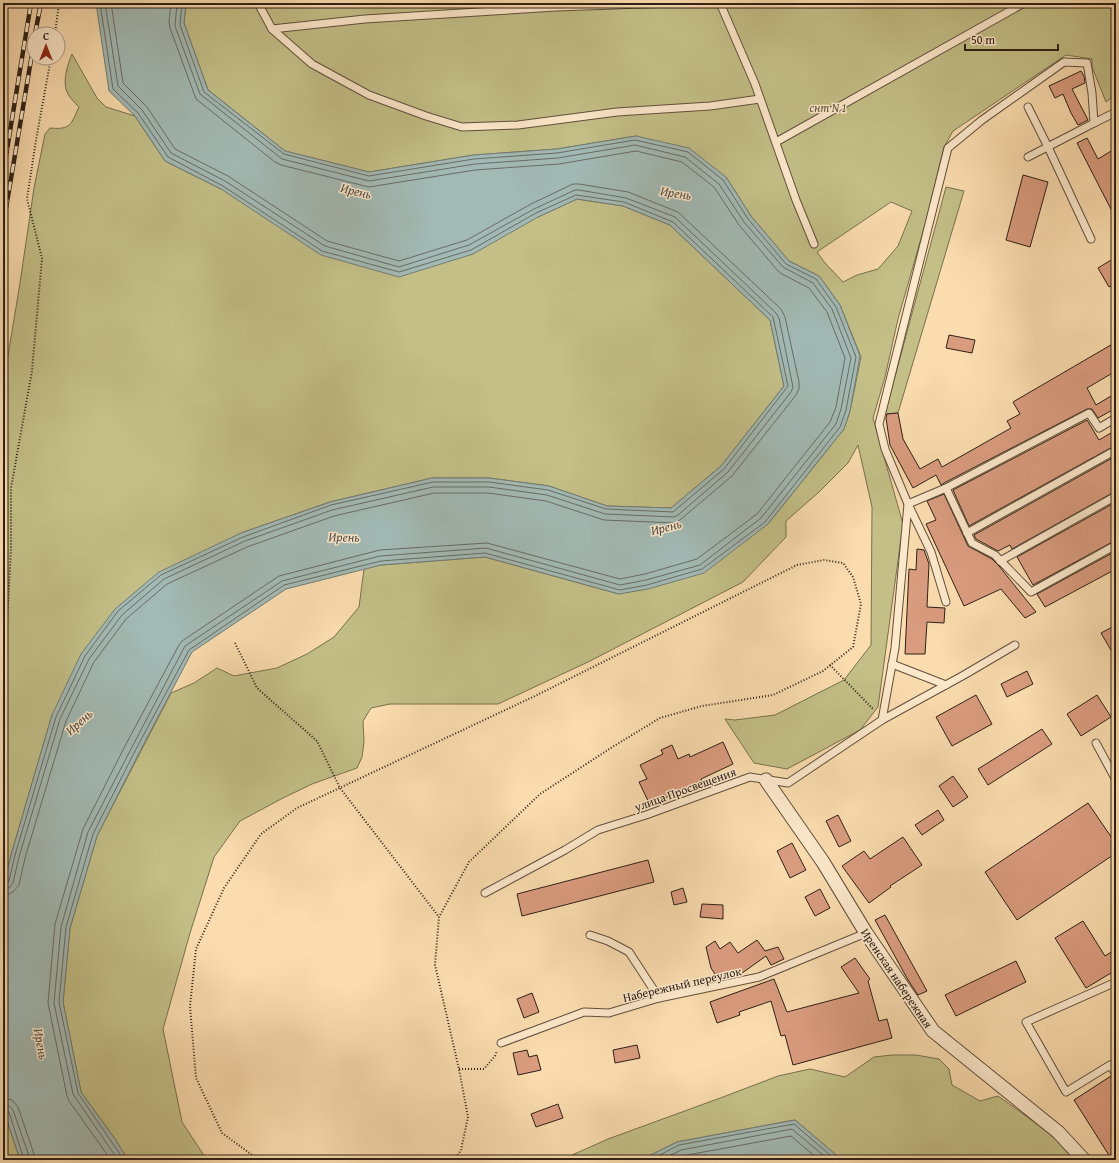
<svg xmlns="http://www.w3.org/2000/svg" width="1119" height="1163" font-family="'Gentium Book Plus',serif">
	<style>
		.green { fill: #c3bf87; stroke: #78704e; fill-rule: evenodd }
		.water { fill: #a2b9b4; stroke: #737c75 }
		.lines { fill: none; stroke-linecap: round; stroke-linejoin: round }
		.shore { stroke: #686c65; stroke-width: 1 }
		.building { fill: #da9c7f; stroke: #2d2016 }
		.service-casing { stroke: #604f3c; stroke-width: 9 }
		.minor-casing { stroke: #604f3c; stroke-width: 15 }
		.path { stroke: #2d2016; stroke-width: 2; stroke-dasharray: 1 2; stroke-linecap: butt }
		.service { stroke: #fce8cb; stroke-width: 7 }
		.minor { stroke: #fce8cb; stroke-width: 13 }
		.rail-casing { stroke: #2d2016; stroke-width: 4.5 }
		.rail { stroke: #fce8cb; stroke-width: 3; stroke-dasharray: 9; stroke-linecap: butt }
		.labels { text-anchor: middle; dominant-baseline: central; stroke-width: 3; stroke-linejoin: round; paint-order: stroke }
		.park-label { font-size: 12px; font-style: italic; fill: #5a5038; stroke: #fce8cb }
		.street-label { font-size: 12px; fill: #2d2016; stroke: #fce8cb }
		.water-label { font-size: 13px; font-style: italic; fill: #504e45; stroke: #fce8cb }
	</style>
	<rect width="100%" height="100%" fill="#fadcaf"/>
	<filter id="stains"><feTurbulence type="fractalNoise" baseFrequency=".005" numOctaves="4"/><feColorMatrix values="0 0 0 0 .2 0 0 0 0 .09 0 0 0 0 .02 0 0 0 .5 -.17"/></filter>
	<radialGradient id="worn" r=".72"><stop offset=".6" stop-color="#630" stop-opacity="0"/><stop offset="1" stop-color="#630" stop-opacity=".3"/></radialGradient>
	<g class="green">
		<path d="M186,3H1116V94L1106,102L1092,67V59L1066,55L953,131L944,147L926,221L898,319L885,377L873,418L903,524L878,707L860,730L787,769L754,763L725,719L735,720L775,715L844,680L871,645L872,507L858,445L848,463L819,492L786,521V537L743,582L588,662L498,704H390L371,708L363,721L364,742L362,757L357,768L312,784L281,799L240,821L214,857L190,933L163,1029L182,1122L207,1160H128L115,1139L81,1092L63,1002L70,928L97,836L171,693L194,683L217,668L234,676L277,668L307,654L334,637L359,607L364,569L381,565L485,557L619,594L768,524L844,429L850,411L861,357L840,305L819,276L789,261L751,216L726,177L636,136L557,149L474,155L369,172L285,151L208,90L184,23ZM891,202L912,211L898,246L878,269L857,275L843,282L825,263L817,252Z"/>
		<path d="M72,54L97,98L106,107L135,116L165,161L221,189L538,217L577,199L623,206L670,225L770,320L784,386L721,466L671,508L607,506L549,486L489,478H432L330,502L241,533L52,715L11,855L3,888V386L20,283L34,188L45,134L50,128C71,130 71,124 79,107C75,103 69,97 67,92C62,81 68,64 72,54Z"/>
		<polygon points="946,187 964,191 898,413 885,414"/>
		<path d="M892,1055H916L939,1059L949,1069L952,1085L980,1101L998,1096C1026,1116 1054,1135 1077,1160H842L795,1120L677,1142L641,1160H561L608,1139L723,1097L778,1076L810,1069L836,1075L845,1077L874,1057Z"/>
		<polygon points="3,1108 20,1160 3,1160"/>
	</g>
	<g class="water">
		<polygon points="96,3 186,3 184,23 208,90 285,151 369,172 474,155 557,149 636,136 689,148 726,177 751,216 789,261 819,276 840,305 860,356 850,411 844,429 768,524 704,573 648,589 619,594 485,557 381,565 286,589 192,652 139,753 97,836 70,928 63,1002 81,1092 115,1139 128,1160 20,1160 3,1108 3,888 11,855 52,715 81,654 115,609 159,572 241,533 330,502 432,478 489,478 549,486 607,506 671,508 721,466 784,386 770,320 670,225 623,206 577,199 538,217 473,254 399,277 321,255 221,189 165,161 135,116 109,91"/>
		<polygon points="795,1120 842,1160 641,1160 677,1142"/>
	</g>
	<g class="lines">
		<g class="shore">
			<polyline points="3,884 6,883 9,881 15,855 56,717 85,656 118,611 161,575 243,537 331,505 433,482 489,482 548,490 606,509 673,512 724,469 788,386 773,317 673,222 624,202 576,195 536,213 471,250 399,272 322,251 223,186 168,157 138,113 113,89 100,3"/>
			<polyline points="3,889 9,888 13,883 19,857 60,719 89,659 122,615 164,579 245,541 332,510 433,487 489,487 547,495 605,514 674,517 678,515 728,472 791,392 793,387 779,318 776,313 675,217 626,198 579,190 575,190 534,209 469,245 399,267 325,246 225,181 171,153 142,110 118,86 105,3"/>
			<polyline points="3,895 9,894 13,892 19,885 25,858 66,721 94,662 126,619 167,584 247,547 334,516 434,493 488,493 546,501 604,520 676,523 681,519 732,476 796,395 799,389 799,382 785,317 781,309 678,212 628,192 579,184 573,184 531,204 467,240 399,261 327,241 228,176 175,149 147,107 123,83 111,3"/>
			<polyline points="3,1098 12,1100 18,1107 34,1154 35,1160"/>
			<polyline points="3,1104 9,1106 13,1110 29,1156 29,1160"/>
			<polyline points="3,1109 6,1110 9,1112 24,1160"/>
			<polyline points="111,1160 69,1101 67,1096 48,1003 55,924 83,829 125,746 179,645 182,641 279,576 380,550 487,543 620,579 645,574 697,559 757,514 830,422 836,407 845,358 827,312 809,288 782,274 778,271 739,225 714,187 682,162 636,151 559,164 475,170 369,187 281,165 275,162 196,99 170,28 169,22 171,3"/>
			<polyline points="118,1160 73,1094 54,1003 61,927 88,832 131,749 185,646 282,581 380,556 486,548 620,585 646,580 700,565 761,518 836,424 841,409 851,358 832,309 813,283 783,267 744,222 719,184 685,157 635,145 558,158 475,164 369,181 282,159 200,94 175,26 177,3"/>
			<polyline points="124,1160 78,1093 59,1002 66,927 93,834 135,751 189,650 284,585 381,561 485,553 620,590 647,585 702,569 765,522 840,427 846,410 856,357 836,307 816,279 786,264 748,219 723,180 688,152 635,140 557,153 474,159 369,176 284,154 204,92 180,25 182,3"/>
			<polyline points="650,1160 679,1145 794,1124 836,1160"/>
			<polyline points="661,1160 681,1150 792,1129 829,1160"/>
			<polyline points="674,1160 682,1156 791,1136 819,1160"/>
		</g>
	</g>
	<g class="building">
		<polygon points="1081,71 1084,76 1085,83 1072,89 1088,120 1078,125 1071,113 1063,94 1055,98 1049,86"/>
		<polygon points="1087,138 1098,159 1116,148 1116,219 1077,143"/>
		<polygon points="1023,175 1048,182 1030,247 1006,240"/>
		<polygon points="1116,257 1116,283 1109,287 1098,268"/>
		<polygon points="949,335 975,340 972,353 946,348"/>
		<polygon points="1116,342 1116,371 1087,388 1096,405 1116,393 1116,408 1098,418 1092,409 1087,409 944,483 941,485 936,475 913,488 890,445 886,418 887,414 898,413 903,439 920,469 938,459 942,467 1011,428 1007,421 1020,414 1013,402"/>
		<polygon points="1087,420 1099,440 1116,430 1116,445 969,526 953,490"/>
		<polygon points="1116,456 1116,491 1012,549 1010,545 998,551 976,539 974,535"/>
		<polygon points="944,494 968,546 992,559 999,566 1036,612 1025,618 1001,589 964,606 926,524 936,520 927,501"/>
		<polygon points="1116,502 1116,540 1033,585 1017,557"/>
		<polygon points="917,549 924,550 929,564 927,607 945,608 944,623 927,622 925,654 905,654 909,569 916,570"/>
		<polygon points="1116,551 1116,569 1045,607 1037,594"/>
		<polygon points="1116,625 1116,659 1101,633"/>
		<polygon points="1027,671 1033,684 1007,697 1001,684"/>
		<polygon points="976,695 992,724 952,746 936,717"/>
		<polygon points="1097,695 1111,717 1081,736 1067,714"/>
		<polygon points="1042,729 1052,744 988,785 978,769"/>
		<polygon points="723,742 733,764 701,779 703,784 682,794 680,791 650,805 639,782 647,779 640,765 663,754 661,750 672,745 678,759 689,754 690,757"/>
		<polygon points="953,776 968,797 953,807 939,786"/>
		<polygon points="1088,803 1116,844 1116,853 1017,920 985,872"/>
		<polygon points="938,810 944,820 922,835 915,825"/>
		<polygon points="838,815 851,841 839,847 826,821"/>
		<polygon points="903,837 922,865 890,886 891,887 869,903 842,866 864,851 870,859"/>
		<polygon points="792,843 806,870 790,878 777,851"/>
		<polygon points="648,860 654,882 522,916 517,894"/>
		<polygon points="683,888 687,902 674,905 671,892"/>
		<polygon points="820,889 830,908 815,916 805,897"/>
		<polygon points="702,904 723,905 723,919 700,917"/>
		<polygon points="885,915 927,991 918,995 908,980 875,920"/>
		<polygon points="1083,921 1105,956 1116,949 1116,970 1086,988 1055,938"/>
		<polygon points="757,940 765,951 778,947 784,959 771,965 766,956 738,976 719,980 711,968 706,947 715,941 720,949 730,942 738,953"/>
		<polygon points="855,958 870,979 868,981 879,1021 887,1019 892,1038 793,1065 785,1035 781,1036 771,1001 739,1012 740,1015 717,1023 710,1002 774,979 787,1012 859,993 841,967"/>
		<polygon points="1016,961 1026,982 956,1016 945,995"/>
		<polygon points="532,993 539,1012 524,1018 517,999"/>
		<polygon points="637,1045 640,1058 615,1063 613,1050"/>
		<polygon points="527,1050 529,1057 537,1055 541,1070 518,1075 513,1053"/>
		<polygon points="1111,1076 1116,1079 1116,1160 1112,1160 1074,1100"/>
		<polygon points="558,1104 563,1118 536,1127 531,1114"/>
	</g>
	<g class="lines">
		<g class="service-casing">
			<g id="service">
				<polyline points="258,3 272,29 312,64 369,95 426,116 462,127 518,125 617,112 710,106 760,99"/>
				<polyline points="720,3 755,84 796,200 814,244"/>
				<polyline points="272,29 365,19 556,7 672,3"/>
				<polyline points="1028,107 1048,147 1091,239"/>
				<polyline points="1116,112 1094,123 1092,93 1087,63 1064,62 982,120 948,148 879,424 885,449 908,504 946,488 972,543 995,555 1031,592 1116,545"/>
				<polyline points="776,142 1024,3"/>
				<polyline points="1028,157 1094,123"/>
				<polyline points="946,488 1089,413 1099,428 1116,418"/>
				<polyline points="967,533 1116,450"/>
				<polyline points="1000,561 1116,496"/>
				<polyline points="892,664 946,685"/>
				<polyline points="882,720 895,648 908,504 931,552 946,602"/>
				<polyline points="1096,743 1116,780"/>
				<polyline points="485,893 565,850 598,830 646,815 750,777 788,783 882,720 964,675 1015,645"/>
				<polyline points="590,935 608,941 629,952 659,998"/>
				<polyline points="1116,982 1026,1022 1066,1092 1110,1065 1116,1074"/>
				<polyline points="501,1043 584,1012 609,1013 659,998 759,977 866,933"/>
			</g>
		</g>
		<g class="minor-casing">
			<polyline id="minor" points="766,780 823,862 866,933 933,1031 1058,1132 1084,1160"/>
		</g>
		<g class="path">
			<polyline points="55,34 59,3"/>
			<polyline points="235,643 257,688 317,741 340,788 439,917"/>
			<polyline points="3,655 6,642 11,549 11,488 32,371 42,258 27,199 36,140 51,58"/>
			<polyline points="830,665 874,710"/>
			<polyline points="459,1069 484,1069 495,1056 497,1051"/>
			<polyline points="3,1157 5,1160"/>
			<polyline points="259,1160 222,1133 196,1078 190,1006 196,949 224,888 261,834 297,808 535,696 797,565 824,560 843,563 853,577 861,604 853,647 823,671 773,695 702,706 660,718 614,746 540,794 469,862 439,917 435,965 459,1069 468,1117 461,1150 454,1160"/>
		</g>
		<use href="#service" class="service"/>
		<use href="#minor" class="minor"/>
		<g class="rail-casing">
			<g id="rail">
				<polyline points="35,34 41,3"/>
				<polyline points="3,174 31,3"/>
				<polyline points="3,226 34,42"/>
			</g>
		</g>
		<use href="#rail" class="rail"/>
	</g>
	<g class="labels">
		<g class="park-label">
			<text x="828" y="107">снт N 1</text>
		</g>
		<g class="street-label">
			<text transform="translate(685 789) rotate(-20)">улица Просвещения</text>
			<text transform="translate(897 978) rotate(56)">Иренская набережная</text>
			<text transform="translate(682 984) rotate(-13)">Набережный переулок</text>
		</g>
		<g class="water-label">
			<text transform="translate(356 191) rotate(13)">Ирень</text>
			<text transform="translate(676 193) rotate(9)">Ирень</text>
			<text transform="translate(666 527) rotate(-14)">Ирень</text>
			<text transform="translate(344 537) rotate(1)">Ирень</text>
			<text transform="translate(79 722) rotate(-42)">Ирень</text>
			<text transform="translate(41 1044) rotate(80)">Ирень</text>
		</g>
	</g>
	<rect width="1119" height="1163" fill="none" stroke="#fadcaf" stroke-width="16"/>
	<rect x="4" y="4" width="1111" height="1155" fill="none" stroke="#2d2016" stroke-width="2"/>
	<rect x="8" y="8" width="1103" height="1147" fill="none" stroke="#2d2016"/>
	<g transform="translate(46 46)"><circle r="19" fill="#fce8cb" stroke="#a99883"/>
	<path d="M0-3L7 15L0 10L-7 15Z" fill="#8f2418"/>
	<text y="-6" font-size="11" font-weight="bold" text-anchor="middle" fill="#2d2016">С</text>
	</g>
	<path d="M965 44v6h93v-6" fill="none" stroke="#2d2016" stroke-width="2"/>
	<text x="971" y="44" font-size="12" fill="#2d2016" stroke="#fce8cb" stroke-width="3" paint-order="stroke">50 m</text>
	<rect width="100%" height="100%" filter="url(#stains)"/>
	<rect width="100%" height="100%" fill="url(#worn)"/>
</svg>
